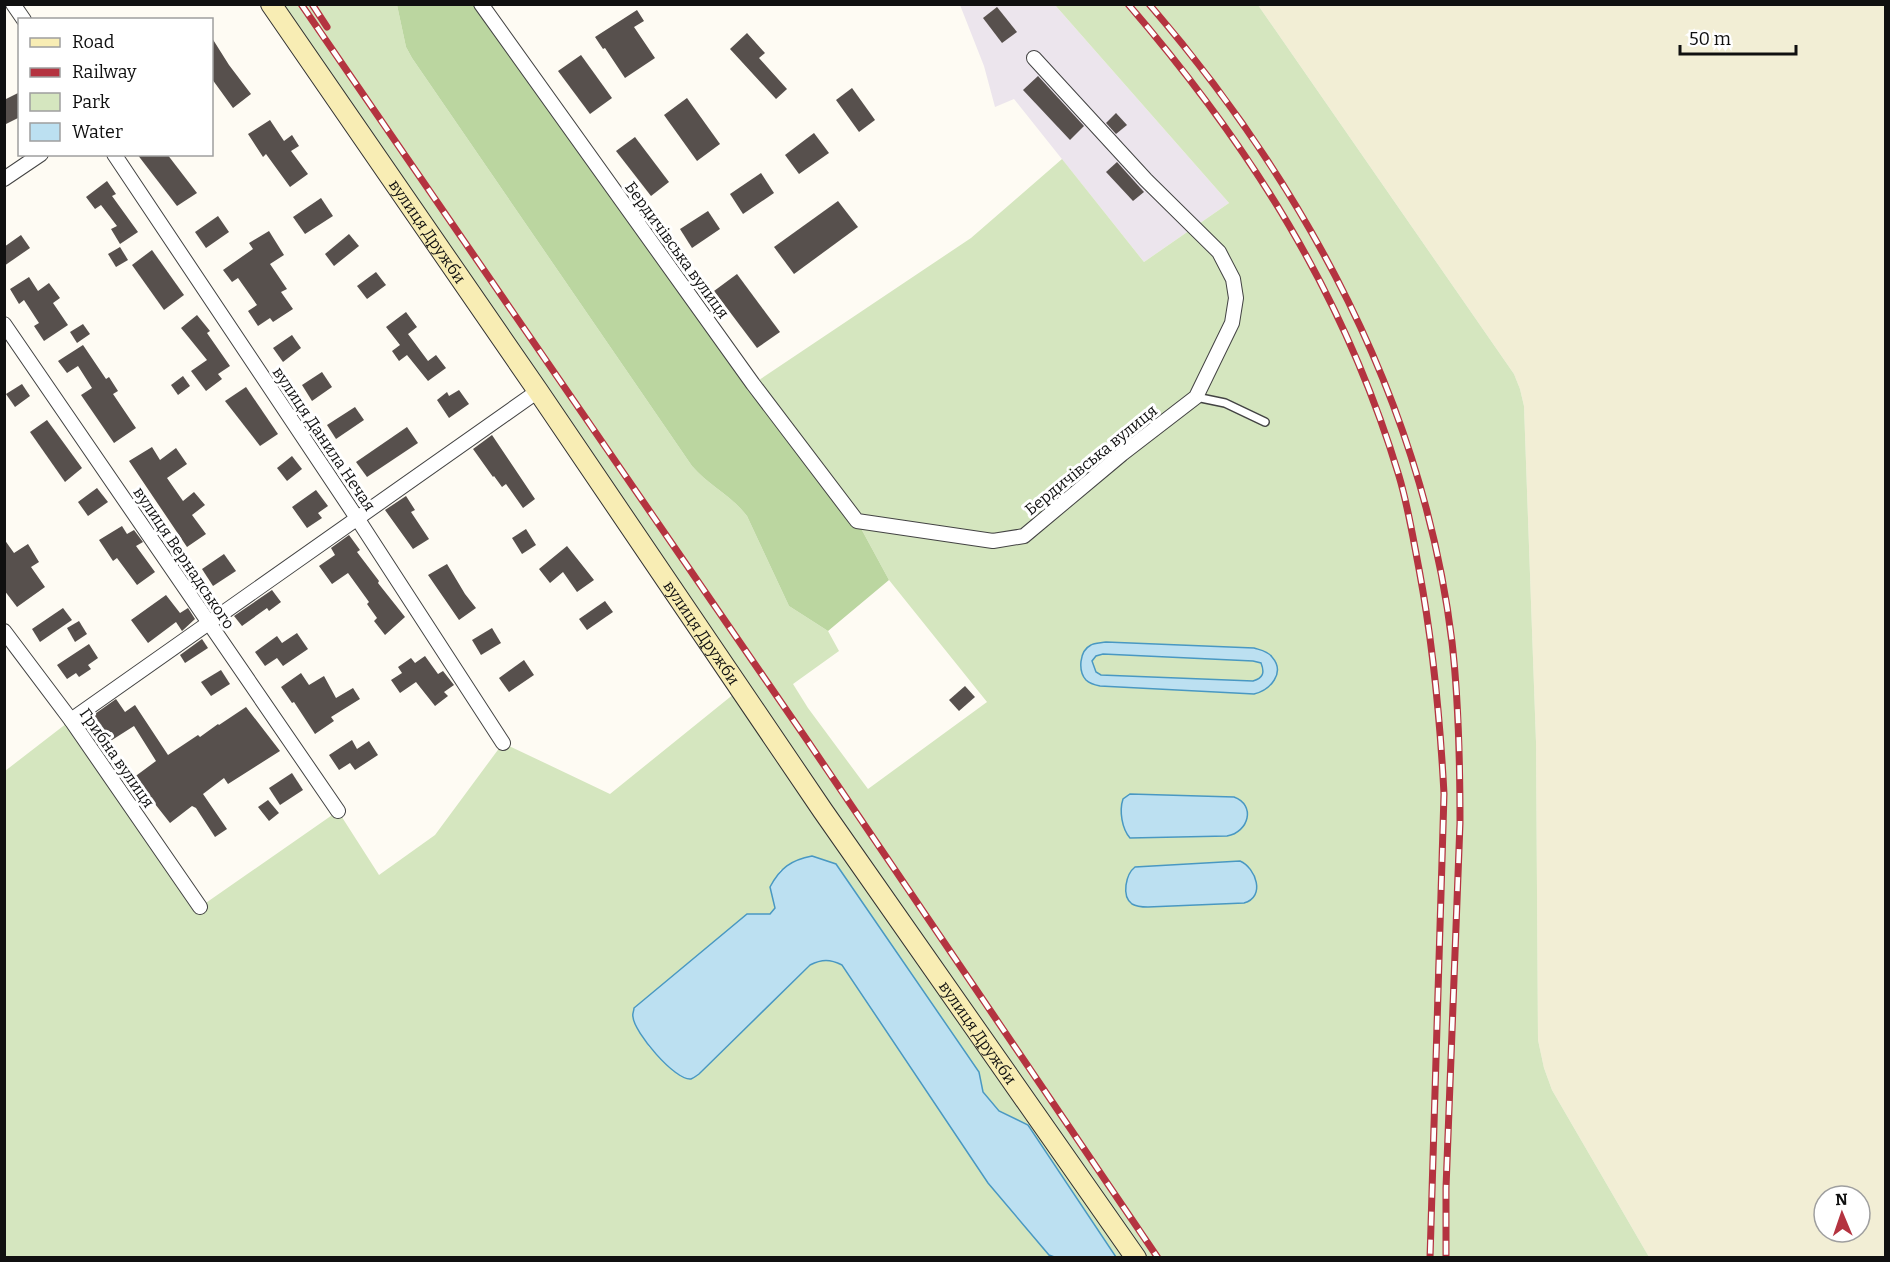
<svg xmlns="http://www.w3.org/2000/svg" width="1890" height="1262" font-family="Bitter,serif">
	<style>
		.industrial { fill: #ece5ed }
		.farmland { fill: #f2eed5; fill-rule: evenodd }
		.green { fill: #d5e6bf }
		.forest { fill: #bbd6a0 }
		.water { fill: #bce0f1; stroke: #4998c2; stroke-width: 1.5; fill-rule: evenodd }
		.building { fill: #57504d }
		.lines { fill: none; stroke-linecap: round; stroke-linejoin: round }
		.lane-casing { stroke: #434343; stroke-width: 10 }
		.street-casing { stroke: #434343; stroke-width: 16 }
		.secondary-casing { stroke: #323232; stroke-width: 22 }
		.lane { stroke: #fff; stroke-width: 7 }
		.street { stroke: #fff; stroke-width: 14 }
		.secondary { stroke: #f8edb4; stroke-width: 20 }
		.rail-casing { stroke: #b43340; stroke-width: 7 }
		.rail { stroke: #fff; stroke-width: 4.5; stroke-dasharray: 14; stroke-linecap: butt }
		.labels { text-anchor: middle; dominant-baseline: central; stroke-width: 6; stroke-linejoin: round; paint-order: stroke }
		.street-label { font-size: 16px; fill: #101010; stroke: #fff }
	</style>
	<rect width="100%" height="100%" fill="#fefbf3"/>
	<polygon class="industrial" points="960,5 1055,5 1229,203 1144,262 1014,99 995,107 984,66"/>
	<path class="farmland" d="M1258,5H1885V1257H1649L1552,1090L1544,1068L1538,1040L1536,742L1524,406L1520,389L1514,374ZM1824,1196H1860V1232H1824Z"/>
	<path class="green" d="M271,5H397L406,47L412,58L692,466C708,485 732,496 747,516L789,606L828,631L839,651L793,684L808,708L868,789L987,702L889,580L857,521L753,384L971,238L1062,159L1144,262L1229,203L1055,5H1258L1514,374L1520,389L1524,406L1536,742L1538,1040L1544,1068L1552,1090L1649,1257H1116L1028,1125L999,1111L983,1092L979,1072L781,869L770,887L775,908L770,914L633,1018L638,1030L649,1047L681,1077L691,1079L699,1074L810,965C822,959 830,959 842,965L988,1183L1049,1255L1057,1257L5,1258V771L71,720L200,907L338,811L379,875L435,835L503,743L610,794L740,689Z"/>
	<path class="forest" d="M397,5H481L857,521L889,580L828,631L789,606L747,516C732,496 708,485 692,466L412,58L406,47Z"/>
	<g class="water">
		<path d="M1106,642L1254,648C1260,650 1268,651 1272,657C1286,673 1270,690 1254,694L1100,686C1095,685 1090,684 1086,680C1078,671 1079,651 1091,645C1094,643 1101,643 1106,642ZM1103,654L1253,661L1261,663C1265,673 1263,678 1253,681L1101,675L1096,672L1092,661L1096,656Z"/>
		<path d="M1130,794L1234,797C1256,805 1249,832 1227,836L1130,838C1122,829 1119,811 1123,799Z"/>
		<path d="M812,856L836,864L979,1072L983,1092L999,1111L1028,1125L1116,1257L1057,1258L1049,1255L988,1183L842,965C830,959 822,959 810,965L699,1074C696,1076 694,1078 691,1079C675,1081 634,1032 633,1017C632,1014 634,1011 634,1008L747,914H770L775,908L770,887C780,868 791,860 812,856Z"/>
		<path d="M1240,861C1256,868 1266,897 1244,903L1148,907C1142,907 1137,907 1132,904C1121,896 1126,874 1135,867Z"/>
	</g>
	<g class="building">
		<polygon points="997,7 1017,32 1002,43 983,18"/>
		<polygon points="637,10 644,21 634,27 655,58 625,78 605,48 603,49 595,37"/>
		<polygon points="747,33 765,53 759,58 787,89 776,99 730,49"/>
		<polygon points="212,38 229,65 251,94 233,108 212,79"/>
		<polygon points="581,55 612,98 590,114 558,71"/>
		<polygon points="1038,76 1084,126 1070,140 1023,90"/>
		<polygon points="852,88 875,120 859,132 836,100"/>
		<polygon points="20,92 20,117 4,125 4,100"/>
		<polygon points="687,98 720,144 697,161 664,115"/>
		<polygon points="1116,113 1127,125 1116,134 1106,123"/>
		<polygon points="270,120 284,141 292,135 299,146 291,151 308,174 290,187 266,154 263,157 248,134"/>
		<polygon points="814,133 829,153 799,174 785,155"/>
		<polygon points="635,137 669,182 651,196 616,151"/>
		<polygon points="137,154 167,154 197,193 177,206"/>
		<polygon points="1117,162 1144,192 1133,201 1106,172"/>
		<polygon points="761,173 774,193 743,214 730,194"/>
		<polygon points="107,181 116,194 112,196 138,232 120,244 111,229 117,226 101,205 95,209 86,197"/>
		<polygon points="321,198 333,216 305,234 293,217"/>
		<polygon points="838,201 858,227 794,274 774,247"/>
		<polygon points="708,211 720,229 692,248 680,229"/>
		<polygon points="218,216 229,232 206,248 195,232"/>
		<polygon points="269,231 284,255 270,264 287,289 281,292 293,309 273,322 270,318 258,326 248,311 257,305 238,278 232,282 223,270 253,249 249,243"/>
		<polygon points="349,234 359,246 334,266 325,254"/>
		<polygon points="21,235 30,248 4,266 4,247"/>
		<polygon points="120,247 128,260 116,267 108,254"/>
		<polygon points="152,250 184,295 164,310 132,265"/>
		<polygon points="376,272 386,285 367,299 357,286"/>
		<polygon points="737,274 780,332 757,348 714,291"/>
		<polygon points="29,277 38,291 49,283 60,298 53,303 68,325 44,341 34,326 39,323 24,300 19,304 10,289"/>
		<polygon points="406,312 417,327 408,334 428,361 436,355 446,368 428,381 407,355 399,361 392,351 400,345 386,327"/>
		<polygon points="197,315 210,331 207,333 230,366 218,374 222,379 206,391 191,371 207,360 181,328"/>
		<polygon points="83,324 90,334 77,343 70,332"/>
		<polygon points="292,335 301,348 283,362 273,348"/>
		<polygon points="83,345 106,379 109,377 118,391 113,394 136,428 114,443 81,395 92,388 78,366 67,373 58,361"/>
		<polygon points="322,372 332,387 312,401 302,385"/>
		<polygon points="183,376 190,386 178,395 171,385"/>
		<polygon points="22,384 30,396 15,407 6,394"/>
		<polygon points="246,387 278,434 260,446 225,401"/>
		<polygon points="459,390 469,404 449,418 437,400 447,392 449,396"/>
		<polygon points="355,407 364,420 336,439 327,425"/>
		<polygon points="47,420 82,468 65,482 30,432"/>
		<polygon points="407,427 418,443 367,477 356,462"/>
		<polygon points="492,435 535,499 523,508 506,484 502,487 494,476 493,477 473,449"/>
		<polygon points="152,447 160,460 176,448 187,464 167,478 183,501 194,492 205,505 192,515 206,534 187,547 129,461"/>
		<polygon points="292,456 302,469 287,481 277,468"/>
		<polygon points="97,488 108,502 88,516 78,502"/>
		<polygon points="316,490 328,506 318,513 322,518 307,528 292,507"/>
		<polygon points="406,496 415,510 411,512 429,539 413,549 385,510"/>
		<polygon points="122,526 127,534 134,530 143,542 136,546 155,572 137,585 117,558 113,561 99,540"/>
		<polygon points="526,529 536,545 522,554 512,538"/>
		<polygon points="349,535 360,550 357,552 379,581 378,583 405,617 385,635 374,621 377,618 367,604 369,602 348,573 332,584 319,566 335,555 331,548"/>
		<polygon points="4,539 14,553 28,544 39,562 31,567 45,587 17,607 4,590"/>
		<polygon points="567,546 594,580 577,592 563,572 550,583 539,569"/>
		<polygon points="224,554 236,571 213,586 202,569"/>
		<polygon points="447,564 465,594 476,608 459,620 428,575"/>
		<polygon points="272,590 281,602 269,611 267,608 242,626 234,616"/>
		<polygon points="166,595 180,613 188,608 195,619 182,631 176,622 148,643 131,620"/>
		<polygon points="605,601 613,612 587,630 579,619"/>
		<polygon points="63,608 72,620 40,642 32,629"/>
		<polygon points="79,621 87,634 75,642 67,628"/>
		<polygon points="492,628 501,643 481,655 472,640"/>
		<polygon points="297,633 308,649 283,666 277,658 265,666 255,652 277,636 282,643"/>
		<polygon points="202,639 208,648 185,663 180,655"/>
		<polygon points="89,644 98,658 88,665 91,669 79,677 76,673 67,679 57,665"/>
		<polygon points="425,656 438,674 443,671 454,685 444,692 448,696 435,706 416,682 400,693 391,680 402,673 398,667 411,658 415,663"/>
		<polygon points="524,660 534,675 509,692 499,678"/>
		<polygon points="221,670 230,684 211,696 201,682"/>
		<polygon points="301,673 309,685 324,676 336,698 353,688 360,699 331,717 334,721 315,734 294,702 292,703 281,687"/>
		<polygon points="965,686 975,697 959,711 949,700"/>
		<polygon points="116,699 125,712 135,705 168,755 198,735 200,737 218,724 219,725 246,707 280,751 228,784 224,778 203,794 227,829 215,837 196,808 192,806 170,823 144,790 142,792 133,778 156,761 134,726 101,747 94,736 102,731 92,716"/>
		<polygon points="352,740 357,749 369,741 378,755 355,770 350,763 339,770 329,755"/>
		<polygon points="292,773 303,790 280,805 269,788"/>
		<polygon points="268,800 279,813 269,821 258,807"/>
	</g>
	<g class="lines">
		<g class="lane-casing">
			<polyline id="lane" points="1196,397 1225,403 1265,422"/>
		</g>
		<g class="street-casing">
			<g id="street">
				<polyline points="13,4 24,20"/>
				<polyline points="481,4 753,384 857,521 993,541 1024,536 1122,454 1196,397 1232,323 1236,298 1233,279 1219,252 1146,180 1034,58"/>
				<polyline points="114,154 357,518 503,743"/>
				<polyline points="4,179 41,154"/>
				<polyline points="4,324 338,811"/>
				<polyline points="4,631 71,720 200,907"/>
				<polyline points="71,720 538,391"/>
			</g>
		</g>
		<g class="secondary-casing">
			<g id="secondary">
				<path id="s1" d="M271,4L538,391L823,811L1136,1258"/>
			</g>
		</g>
		<use href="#lane" class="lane"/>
		<use href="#street" class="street"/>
		<use href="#secondary" class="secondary"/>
		<g class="rail-casing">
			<g id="rail">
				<polyline points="301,4 807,740 1158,1258"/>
				<polyline points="312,4 327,27"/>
				<path d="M1128,4C1251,147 1344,294 1399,476C1408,506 1413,538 1419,569C1433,644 1440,718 1444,794L1430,1258"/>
				<path d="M1149,4C1305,185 1423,403 1452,642C1459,703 1460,763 1460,823L1446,1188V1258"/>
			</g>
		</g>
		<use href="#rail" class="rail"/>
	</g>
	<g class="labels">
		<g class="street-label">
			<text stroke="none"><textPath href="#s1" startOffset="276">вулиця Дружби</textPath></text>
			<text transform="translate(677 250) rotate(54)">Бердичівська вулиця</text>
			<text transform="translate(324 439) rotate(56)">вулиця Данила Нечая</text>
			<text transform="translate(1091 460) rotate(-39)">Бердичівська вулиця</text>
			<text transform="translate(184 558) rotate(56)">вулиця Вернадського</text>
			<text stroke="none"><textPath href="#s1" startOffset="762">вулиця Дружби</textPath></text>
			<text transform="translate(117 758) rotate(55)">Грибна вулиця</text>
			<text stroke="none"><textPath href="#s1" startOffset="1248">вулиця Дружби</textPath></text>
		</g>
	</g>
	<rect width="1890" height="1262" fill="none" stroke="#101010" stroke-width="12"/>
	<rect x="18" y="18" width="195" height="138" fill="#ffffff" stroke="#9f9f9f" stroke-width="1.5"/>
	<rect x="30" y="38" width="30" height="9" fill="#f8edb4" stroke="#9f9f9f" stroke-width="1.5"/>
	<text x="72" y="48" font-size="18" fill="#101010">Road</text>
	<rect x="30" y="68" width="30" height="9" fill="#b43340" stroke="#9f9f9f" stroke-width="1.5"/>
	<text x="72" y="78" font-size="18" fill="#101010">Railway</text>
	<rect x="30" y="93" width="30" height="18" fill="#d5e6bf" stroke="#9f9f9f" stroke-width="1.5"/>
	<text x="72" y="108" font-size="18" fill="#101010">Park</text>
	<rect x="30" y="123" width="30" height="18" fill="#bce0f1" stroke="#9f9f9f" stroke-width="1.5"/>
	<text x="72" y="138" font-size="18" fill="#101010">Water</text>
	<g transform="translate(1842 1214) rotate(358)"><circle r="28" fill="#ffffff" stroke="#9f9f9f" stroke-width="1.5"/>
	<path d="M0-4.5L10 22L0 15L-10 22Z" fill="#b43340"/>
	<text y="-9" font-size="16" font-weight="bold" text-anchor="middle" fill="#101010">N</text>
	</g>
	<path d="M1680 45v9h116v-9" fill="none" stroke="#101010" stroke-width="3"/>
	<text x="1689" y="45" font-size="18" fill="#101010" stroke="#ffffff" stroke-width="4.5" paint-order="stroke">50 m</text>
</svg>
